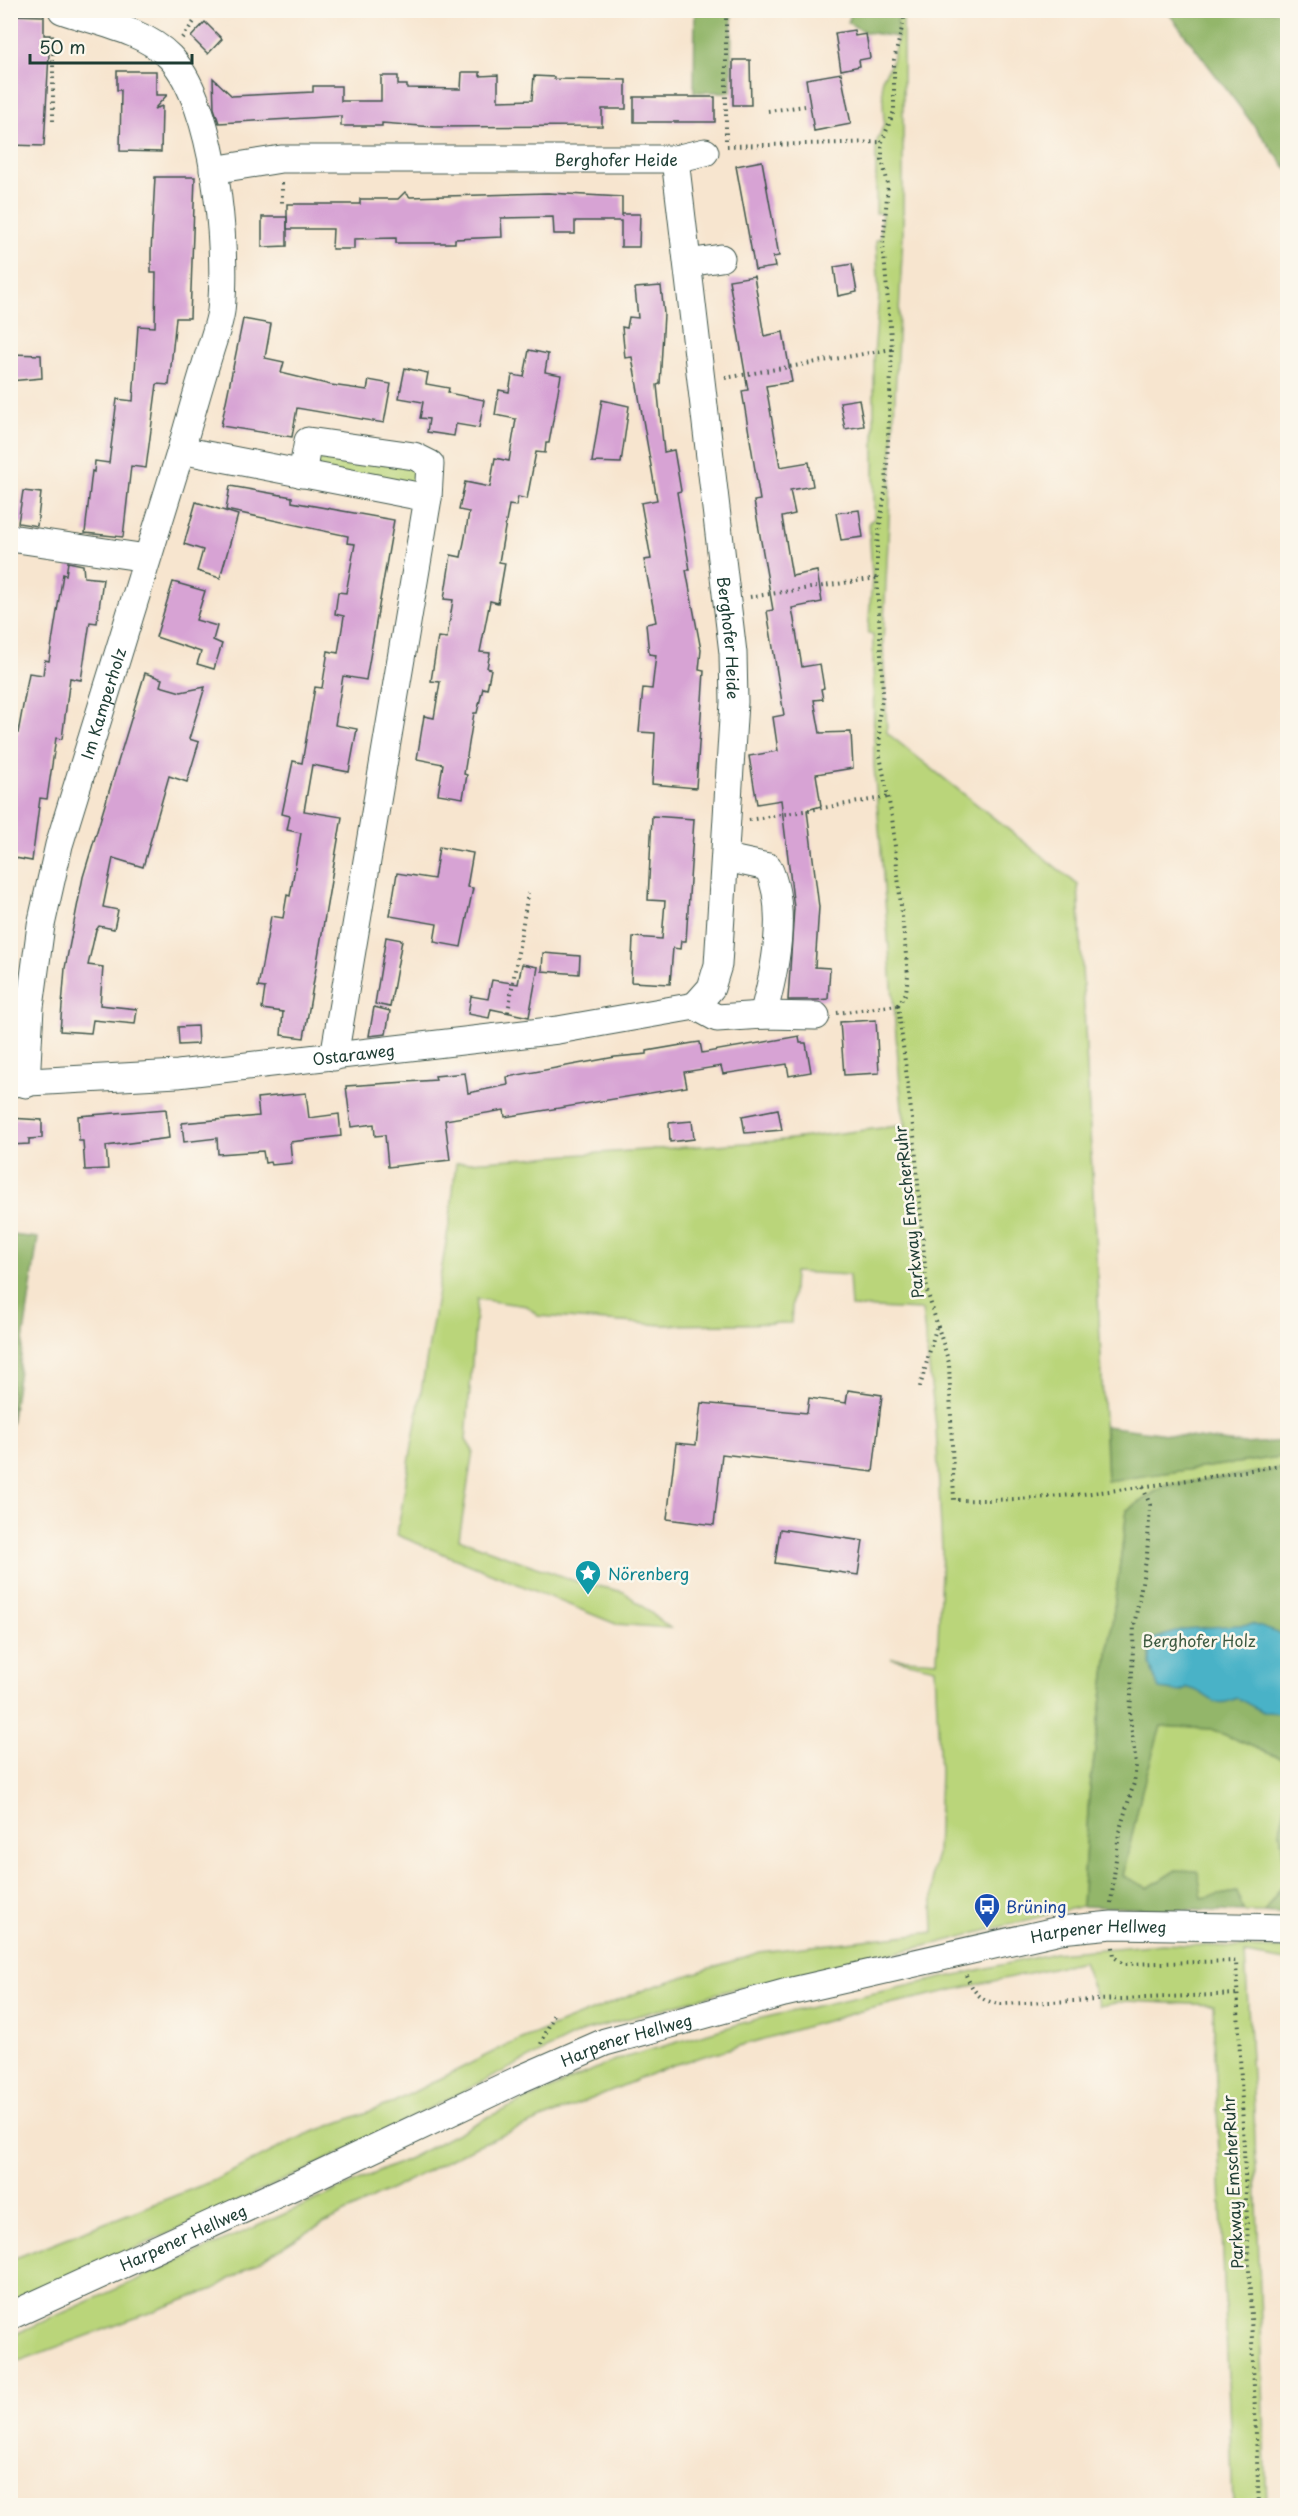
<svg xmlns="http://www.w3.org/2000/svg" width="1298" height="2516" font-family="'Playpen Sans',sans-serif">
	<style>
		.green { fill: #bad57a; stroke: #6c8957; stroke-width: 1.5 }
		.forest { fill: #93b66a; stroke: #597a4f; stroke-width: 1.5 }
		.water { fill: #49b2c7; stroke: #34787e; stroke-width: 1.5 }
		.building { fill: #d7a3d4 }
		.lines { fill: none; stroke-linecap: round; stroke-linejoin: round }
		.minor-casing { stroke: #3f564b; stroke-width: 29 }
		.path { stroke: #3f564b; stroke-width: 4; stroke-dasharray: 1.5 4.5; stroke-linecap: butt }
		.minor { stroke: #fff; stroke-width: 27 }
		.labels { text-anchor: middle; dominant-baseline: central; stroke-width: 5; stroke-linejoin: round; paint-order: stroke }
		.street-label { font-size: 16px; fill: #1f3d34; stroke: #fbf7ec }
		.culture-label { font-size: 16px; fill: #0d838f; stroke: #fbf7ec; text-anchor: start }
		.park-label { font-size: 16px; fill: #3e5b42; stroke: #fbf7ec }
		.transit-label { font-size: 16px; fill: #164399; stroke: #fbf7ec; text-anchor: start }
	</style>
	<rect width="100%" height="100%" fill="#fbf7ec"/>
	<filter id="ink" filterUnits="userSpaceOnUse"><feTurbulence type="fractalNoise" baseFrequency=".0167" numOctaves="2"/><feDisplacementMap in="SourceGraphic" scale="12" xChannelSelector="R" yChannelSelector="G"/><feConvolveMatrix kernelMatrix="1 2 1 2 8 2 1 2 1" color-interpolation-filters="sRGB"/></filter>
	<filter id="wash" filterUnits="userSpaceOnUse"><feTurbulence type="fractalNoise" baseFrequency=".008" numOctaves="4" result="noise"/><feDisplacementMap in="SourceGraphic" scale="24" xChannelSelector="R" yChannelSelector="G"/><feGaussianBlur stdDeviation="1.35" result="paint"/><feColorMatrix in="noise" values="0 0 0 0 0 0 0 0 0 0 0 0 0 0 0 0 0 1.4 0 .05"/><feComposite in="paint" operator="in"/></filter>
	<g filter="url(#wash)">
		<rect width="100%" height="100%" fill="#f7e5cf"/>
		<g class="green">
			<polygon points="897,11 903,11 903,233 883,643 887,733 1078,885 1107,1481 1287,1456 1287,1468 1164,1486 1127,1510 1089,1796 1082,1906 938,1943 726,1991 584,2031 306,2170 11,2306 10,2260 215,2180 305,2135 390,2104 505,2046 649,1988 760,1952 934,1932 932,1871 937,1854 940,1772 935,1668 891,1658 937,1661 942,1550 936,1426 922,1310 851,1307 849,1275 794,1272 791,1323 664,1325 538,1316 527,1306 477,1299 466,1440 473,1451 459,1539 575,1581 624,1592 670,1628 616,1624 397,1535 450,1219 456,1163 775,1141 906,1125 902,1108 874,766 873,635 868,634 872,577 869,522 874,519 874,355 879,296 876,240 880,239 882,213 876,213 876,144 884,124 882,79 891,64 898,37"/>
			<polygon points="321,451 418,466 419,484 320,472 314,460"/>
			<polygon points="1161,1726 1211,1729 1287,1761 1287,1797 1280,1831 1287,1879 1264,1912 1244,1912 1236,1892 1202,1898 1176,1870 1148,1888 1123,1876 1142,1790"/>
			<polygon points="1162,1944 1287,1949 1287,1961 1245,1954 1254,2111 1267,2505 1233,2505 1213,2005 1127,2001 1099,2006 1083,1961 868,2009 673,2065 476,2146 304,2234 214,2289 11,2364 11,2336 412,2157 488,2117 613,2061 753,2020 1055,1953"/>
		</g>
		<g class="forest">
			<polygon points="695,11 732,11 731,92 694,92"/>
			<polygon points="852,11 897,11 898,37 865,32 848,23"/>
			<polygon points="1167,11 1287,11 1287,169"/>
			<polygon points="11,1235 38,1238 11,1425 10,1235"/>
			<polygon points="1105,1426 1244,1444 1287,1441 1287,1456 1107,1481"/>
			<polygon points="1287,1468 1287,1761 1211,1729 1161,1726 1142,1790 1123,1876 1148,1888 1176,1870 1198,1871 1202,1898 1237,1892 1244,1912 1082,1906 1089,1796 1127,1510 1164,1486"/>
			<polygon points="1287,1797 1287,1914 1264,1912 1287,1879 1280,1831"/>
		</g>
		<path class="water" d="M1252,1624L1287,1636V1713L1263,1712L1237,1698C1209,1711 1212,1693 1188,1688L1181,1692L1159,1689L1150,1665V1640L1184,1629Z"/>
		<g id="blocks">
			<g class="building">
				<polygon points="10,15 44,16 44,35 50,35 44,146 10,145 10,89 13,90 15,48 12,48"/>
				<polygon points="205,22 222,39 208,54 191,37"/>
				<polygon points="854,30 855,36 866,34 870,58 859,60 860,66 841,70 835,33"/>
				<polygon points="733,60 750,60 751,105 733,105"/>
				<polygon points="117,71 156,71 156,95 167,95 154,109 162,106 161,152 120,151 121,90 117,90"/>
				<polygon points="462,72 480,72 480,76 498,75 498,101 532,100 534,76 554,77 554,79 626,80 626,109 602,109 602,126 434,127 382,123 382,126 341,126 341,116 219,123 214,108 213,78 232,96 313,92 313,86 341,86 341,101 381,101 381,76 398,76 398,85 407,85 407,88 461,89"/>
				<polygon points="841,73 851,124 814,131 806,79"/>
				<rect x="634" y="97" width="81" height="25"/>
				<polygon points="762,161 779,256 773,257 775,267 755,270 736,166"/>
				<polygon points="155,177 195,177 190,318 176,318 169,385 157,384 146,468 131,466 123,537 85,533 92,471 94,472 95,461 109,463 117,399 133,401 138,326 155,327 156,273 151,273 151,252"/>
				<polygon points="405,192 410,197 548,193 622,197 622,217 622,214 640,214 639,247 621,247 621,221 575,221 575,234 554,234 553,217 501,218 502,237 455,239 455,243 396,243 396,238 354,239 354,249 332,249 333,229 287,229 287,204 360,204 360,199 398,199"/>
				<polygon points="262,217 287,217 287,246 262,247"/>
				<polygon points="852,264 857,292 838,296 834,267"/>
				<polygon points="754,276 764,336 783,332 791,377 792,382 766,386 780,467 809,462 813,486 790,490 795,514 782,517 792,576 817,571 822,602 792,608 802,667 820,664 824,688 821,689 823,699 814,700 820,733 851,732 853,768 816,774 821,806 807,810 819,907 815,967 830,968 828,999 817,1000 788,1000 794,908 781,800 757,804 749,756 778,751 773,717 784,715 767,611 773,610 754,501 760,500 742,391 748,390 729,280"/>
				<polygon points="661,286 664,314 660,384 657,385 664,452 674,450 681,491 677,492 690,570 686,570 701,650 699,670 704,671 696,788 652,784 655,733 639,732 643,688 652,689 656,655 649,654 646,624 656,622 644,560 651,559 641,503 657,500 632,357 625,358 622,327 627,328 629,317 638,318 635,288"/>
				<polygon points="243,319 271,324 265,358 284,362 281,373 331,385 367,390 369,380 391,384 384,423 297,408 292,437 221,426"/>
				<polygon points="529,350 548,354 545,372 561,375 549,443 546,443 545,453 536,452 527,499 518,497 516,506 509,505 499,562 505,563 498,603 490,601 480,652 490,653 487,668 491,669 487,689 483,688 477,713 474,713 464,774 467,775 463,798 438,794 443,764 417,759 424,716 434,718 440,682 431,681 438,637 447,638 453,600 444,599 451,555 461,557 465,537 469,512 459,510 465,482 490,487 495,458 509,461 516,419 495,415 499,390 509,392 512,375 524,377"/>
				<polygon points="10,354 41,355 42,378 10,381"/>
				<polygon points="405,368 428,373 426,384 449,388 448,393 484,400 479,428 456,424 454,436 427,432 429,419 420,418 423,402 399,398"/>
				<polygon points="859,399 864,426 845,429 840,402"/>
				<polygon points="602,400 629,406 621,463 592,462"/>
				<polygon points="230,486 292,497 292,502 394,520 366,680 343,676 335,725 357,729 349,772 312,765 304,811 342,817 304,1038 281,1035 283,1012 262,1009 265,988 258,987 271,916 283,918 287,895 290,896 301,833 287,830 290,816 282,814 293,761 302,763 315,687 322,688 328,651 338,653 344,616 335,614 338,592 346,593 355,544 347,543 348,536 226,510"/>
				<polygon points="23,491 41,493 37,526 18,523"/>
				<polygon points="196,502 238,515 220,578 197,571 203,550 184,544"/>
				<polygon points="859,510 863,537 841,540 836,513"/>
				<polygon points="68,562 83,565 84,577 103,579 97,623 90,622 81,680 70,678 62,739 56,738 47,799 40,798 32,861 10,857 10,784 15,752 10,751 13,732 18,733 29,673 43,675 45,660 49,661 63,574 66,575"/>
				<polygon points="173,582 205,591 196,620 217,626 213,640 222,644 214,669 197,664 201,652 156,637"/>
				<polygon points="145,673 162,679 160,686 181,692 205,687 189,739 199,742 187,782 169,776 143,867 113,858 103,907 118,910 114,929 99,926 96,930 88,965 103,967 100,1005 137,1009 135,1024 93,1020 91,1033 60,1031 65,968 83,877"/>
				<polygon points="652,816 694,819 686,941 681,941 680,949 673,948 670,984 631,982 633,937 662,939 665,901 648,900"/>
				<polygon points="439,847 473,853 467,887 473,888 461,947 434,942 437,924 390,916 397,873 434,879"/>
				<polygon points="386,937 402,940 390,1007 375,1004"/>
				<polygon points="543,953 580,956 579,974 542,971"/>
				<polygon points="522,964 538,967 529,1017 491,1009 489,1018 468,1014 471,996 488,999 492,980 518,984"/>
				<polygon points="374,1007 390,1011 386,1034 369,1036"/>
				<polygon points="876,1020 879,1073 844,1075 840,1022"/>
				<polygon points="197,1026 198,1044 179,1045 178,1027"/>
				<polygon points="799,1036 800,1043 806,1043 811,1072 789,1076 787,1064 723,1074 721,1066 684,1072 687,1087 505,1117 504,1110 445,1120 450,1160 388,1167 385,1135 375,1136 374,1124 351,1127 346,1086 436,1080 435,1076 465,1073 468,1093 508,1085 507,1077 615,1057 647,1054 647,1051 693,1043 700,1042 702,1053"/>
				<polygon points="306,1093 309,1118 339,1114 341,1136 290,1142 292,1163 271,1165 270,1162 265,1163 263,1151 218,1154 217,1138 184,1142 182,1123 259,1116 257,1098"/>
				<polygon points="166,1109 169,1138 106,1146 108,1169 85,1170 83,1141 79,1141 78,1116"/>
				<polygon points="778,1109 782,1130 745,1133 742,1116"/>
				<polygon points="10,1118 42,1120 42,1138 29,1139 29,1144 10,1145"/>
				<polygon points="692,1121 694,1139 670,1142 669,1123"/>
				<polygon points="848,1390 882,1395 873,1472 722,1454 714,1525 667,1519 676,1443 696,1445 701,1403 807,1413 809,1398 846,1403"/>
				<polygon points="780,1529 863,1541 858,1575 775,1563"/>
			</g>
		</g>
	</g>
	<g filter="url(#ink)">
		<use href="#blocks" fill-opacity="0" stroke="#3f564b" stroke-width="1.5"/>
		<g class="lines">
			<g class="minor-casing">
				<g id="minor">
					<path d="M62,10C96,22 144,30 170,57C215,104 228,247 221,311C219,325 213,340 209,354C199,386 190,418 181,450"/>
					<path id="s1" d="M675,159L733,653L734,702L718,965L711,988L695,1006"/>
					<path id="s2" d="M213,170L281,159H675L705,152"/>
					<polyline points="688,263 721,258"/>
					<polyline points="302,474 308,441 414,456 430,464 428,498"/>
					<polyline points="10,538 147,558"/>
					<path d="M726,858L768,867C788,910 775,971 763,1015"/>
					<polyline points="695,1006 717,1018 763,1015 816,1016"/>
					<path id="s3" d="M10,1083L178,1074L558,1030L695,1006"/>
					<path id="s4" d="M26,1084L30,1007L41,925L59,845L181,450L428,498L334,1057"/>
					<path id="s5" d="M10,2316L305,2181L518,2080L605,2042L784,1993L1060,1930L1112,1925L1288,1928"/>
				</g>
			</g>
			<g class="path">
				<polyline points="182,38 196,19 198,10"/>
				<polyline points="768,111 805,106"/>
				<polyline points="53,121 53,32"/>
				<polyline points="726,140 726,10"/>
				<polyline points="727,146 882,142"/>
				<polyline points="282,183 282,206"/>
				<polyline points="725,378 892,349"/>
				<polyline points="750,597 877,578"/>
				<polyline points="749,820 889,797"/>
				<polyline points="898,1005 906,993 908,975 892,817 880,756 879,717 883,693 877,578 877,544 886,486 892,349 883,244 888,184 882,160 882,142 894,111 894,60 904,20 903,10"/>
				<path d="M898,1005L914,1135L927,1291L949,1363L954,1500C1066,1502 1177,1482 1288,1464"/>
				<polyline points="508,1012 528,893"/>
				<polyline points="837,1013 898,1005"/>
				<polyline points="920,1387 936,1328"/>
				<polyline points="1111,1903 1119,1832 1134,1783 1136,1765 1130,1717 1134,1626 1147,1555 1150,1505 1143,1487"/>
				<polyline points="1113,1947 1114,1957 1124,1964 1236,1961 1259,2506"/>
				<path d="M966,1975C974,1993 981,2002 1001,2004L1238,1994"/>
				<polyline points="541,2044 554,2014"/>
			</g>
			<use href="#minor" class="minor"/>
		</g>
	</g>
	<defs>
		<g id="sight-pin" transform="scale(1.35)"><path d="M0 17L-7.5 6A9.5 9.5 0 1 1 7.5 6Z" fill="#0f9aa8" stroke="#fbf7ec"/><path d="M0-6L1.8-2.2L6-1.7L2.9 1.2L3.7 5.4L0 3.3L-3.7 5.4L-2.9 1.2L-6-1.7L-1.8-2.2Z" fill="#fff"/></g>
		<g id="bus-pin" transform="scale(1.35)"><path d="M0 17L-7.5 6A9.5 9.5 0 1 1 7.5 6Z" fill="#1a4fb4" stroke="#fbf7ec"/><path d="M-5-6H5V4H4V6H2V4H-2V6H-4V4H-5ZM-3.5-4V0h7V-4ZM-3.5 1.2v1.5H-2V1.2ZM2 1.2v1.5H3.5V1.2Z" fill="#fff"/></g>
	</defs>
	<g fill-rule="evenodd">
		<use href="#sight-pin" x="588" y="1573"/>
		<use href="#bus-pin" x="987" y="1906"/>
	</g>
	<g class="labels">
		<g class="street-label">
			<text stroke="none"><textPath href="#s2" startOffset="404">Berghofer Heide</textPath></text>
			<text stroke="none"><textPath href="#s1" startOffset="482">Berghofer Heide</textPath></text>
			<text stroke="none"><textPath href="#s4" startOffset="390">Im Kamperholz</textPath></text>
			<text stroke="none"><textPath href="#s3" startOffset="345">Ostaraweg</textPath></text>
			<text transform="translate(908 1212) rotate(-96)">Parkway EmscherRuhr</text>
			<text stroke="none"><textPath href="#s5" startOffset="1162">Harpener Hellweg</textPath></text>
			<text stroke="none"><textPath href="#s5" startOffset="676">Harpener Hellweg</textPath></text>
			<text transform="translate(1232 2182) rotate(-93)">Parkway EmscherRuhr</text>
			<text stroke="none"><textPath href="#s5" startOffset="190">Harpener Hellweg</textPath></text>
		</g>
		<g class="culture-label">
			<text x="608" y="1573">Nörenberg</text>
		</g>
		<g class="park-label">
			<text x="1199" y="1640">Berghofer Holz</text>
		</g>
		<g class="transit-label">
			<text x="1006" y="1906">Brüning</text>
		</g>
	</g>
	<rect width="1298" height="2516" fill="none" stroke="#fbf7ec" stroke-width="36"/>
	<path d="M30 54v9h162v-9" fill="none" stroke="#1f3d34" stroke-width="3"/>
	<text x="39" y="54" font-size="18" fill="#1f3d34" stroke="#fbf7ec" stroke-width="4.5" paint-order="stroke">50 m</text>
</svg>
